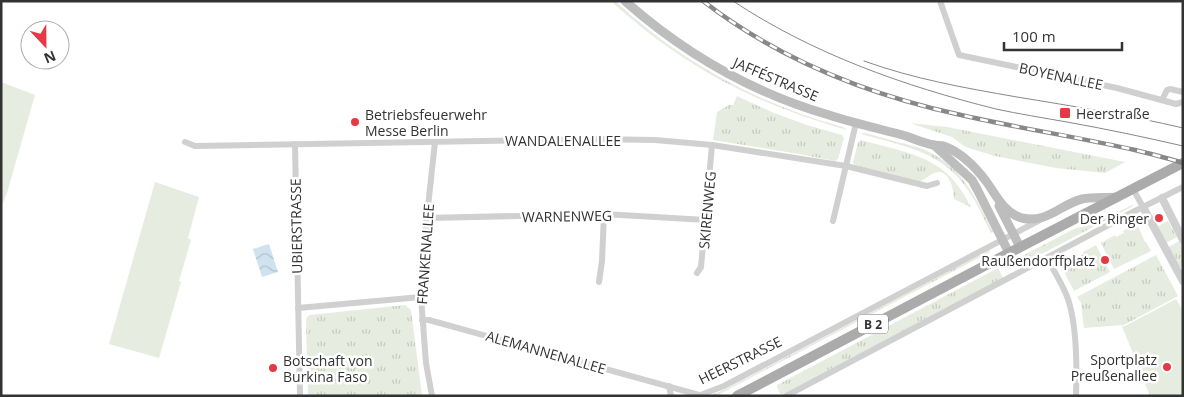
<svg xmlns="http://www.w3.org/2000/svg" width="1184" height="397" font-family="'Open Sans',sans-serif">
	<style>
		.grass { fill: url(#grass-tufts) }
		.garden { fill: #e6ecdf }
		.water { fill: url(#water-waves) }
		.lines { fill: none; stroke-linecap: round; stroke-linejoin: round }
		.minor { stroke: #d0d0d0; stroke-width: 6 }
		.tertiary { stroke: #d0d0d0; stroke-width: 8 }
		.secondary { stroke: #bdbdbd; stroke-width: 9 }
		.primary { stroke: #ababab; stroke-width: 10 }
		.tram { stroke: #888; stroke-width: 1 }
		.rail-casing { stroke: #888; stroke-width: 4.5 }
		.rail { stroke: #fff; stroke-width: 2.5; stroke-dasharray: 8; stroke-linecap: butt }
		.poi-dot { fill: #e63946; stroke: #fff; stroke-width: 2 }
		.labels { text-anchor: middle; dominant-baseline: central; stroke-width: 5; stroke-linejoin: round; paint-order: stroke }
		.shield { fill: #fff; stroke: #707070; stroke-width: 1 }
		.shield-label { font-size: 12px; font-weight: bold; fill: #333 }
		.street-label { font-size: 14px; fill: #333; stroke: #fff }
		.poi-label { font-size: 14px; fill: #333; stroke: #fff; text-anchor: start }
	</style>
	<defs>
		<pattern id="grass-tufts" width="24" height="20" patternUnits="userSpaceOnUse" patternTransform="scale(1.25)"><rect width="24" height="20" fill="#e6ecdf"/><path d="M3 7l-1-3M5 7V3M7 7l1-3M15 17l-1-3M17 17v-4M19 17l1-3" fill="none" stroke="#c6cbc0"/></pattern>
		<pattern id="water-waves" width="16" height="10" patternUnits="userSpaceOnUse" patternTransform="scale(1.25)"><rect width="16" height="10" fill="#cfe2ee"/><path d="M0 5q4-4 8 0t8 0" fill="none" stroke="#b2c2cd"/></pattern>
	</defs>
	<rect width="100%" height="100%" fill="#fff"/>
	<g class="grass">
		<path d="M611,1H615C680,61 757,104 843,127L847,130C755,104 682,66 611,1Z"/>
		<polygon points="737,96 774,113 807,125 842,135 844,138 838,159 835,161 799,154 713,140 717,112 729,105 733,105"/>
		<polygon points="910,123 947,127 1125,162 1105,173 1056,168 995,156 972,149 964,146 952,137"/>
		<path d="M864,133C875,135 886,139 897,142C906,144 915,146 923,149C961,165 976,197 993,232L991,233C983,217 976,200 965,186C940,151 900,145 861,134Z"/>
		<path d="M861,140C889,148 923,153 945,172C957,182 964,194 971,207L954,199C954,189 949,167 934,173C928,175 926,180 919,181L857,166L853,163L858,142Z"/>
		<polygon points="1132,205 1133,205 1133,206 1034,258 1027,259 1022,257 1022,256 1076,228 1094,224"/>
		<polygon points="1168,221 1177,237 1166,243 1158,226"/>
		<polygon points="1137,224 1145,242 1146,242 1151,251 1114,269 1101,243 1115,235 1116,237 1124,233 1123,231"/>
		<polygon points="1179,241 1183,248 1183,265 1180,268 1169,247"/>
		<polygon points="1096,245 1110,272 1074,291 1060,264 1074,257 1075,258 1083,254 1083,252"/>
		<polygon points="989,250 990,252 718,395 709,396 726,389"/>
		<polygon points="1156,255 1178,296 1124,325 1084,328 1081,303 1077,297"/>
		<polygon points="998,268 1003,278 783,394 780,394 777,387 777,385"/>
		<polygon points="405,305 411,310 422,396 308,396 306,321 307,317 310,315"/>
	</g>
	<g class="garden">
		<polygon points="1,82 35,95 7,193 1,208"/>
		<polygon points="155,182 199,197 188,238 191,240 179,281 181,282 159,358 109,344"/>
		<polygon points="1176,299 1183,311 1183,396 1150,396 1122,326 1125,326"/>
	</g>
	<polygon class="water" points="269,244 278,272 262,277 253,249"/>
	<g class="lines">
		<g class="minor">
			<polyline points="940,1 959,55 1117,88 1176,104 1183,102"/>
			<polyline points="1162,100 1167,90 1170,89 1183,92"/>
			<polyline points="185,142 195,146 594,139 655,140 712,145 846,166 927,186 937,183"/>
			<polyline points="295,144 300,396"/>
			<polyline points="1133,189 1143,207"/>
			<polyline points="427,218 604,214 706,220"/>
			<polyline points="833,221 856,123"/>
			<path d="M1009,253C1015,261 1022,266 1033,264"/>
			<path d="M1047,258C1054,271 1063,285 1068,299C1077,326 1077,367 1076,396"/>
			<polyline points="697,273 701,267 712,145"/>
			<polyline points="599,282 602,261 604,214"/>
			<polyline points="298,308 421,297"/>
			<polyline points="422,320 429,320 699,395"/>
			<polyline points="669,386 671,396"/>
			<polyline points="432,396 426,363 421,297 423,253 435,142"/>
			<polyline points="698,396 724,386 1040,220"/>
			<polyline points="786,396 1133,212 1183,187"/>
		</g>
		<g class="tertiary">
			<polyline points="1162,198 1183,240"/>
			<polyline points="1143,207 1183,281"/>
		</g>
		<g class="secondary">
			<path d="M625,1C684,53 753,93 829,115C854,123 880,129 906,136C915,139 925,144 935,145C938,146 942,145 946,147C961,153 976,168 986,181C996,195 1004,213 1022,218C1047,224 1061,204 1082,199C1093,197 1105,198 1117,197"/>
			<polyline points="935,146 972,180 978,191 1009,253"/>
			<polyline points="999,206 1020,247"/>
		</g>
		<polyline class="primary" points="737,396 1009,253 1183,163"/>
		<g class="tram">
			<path d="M733,1C813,54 904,86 996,109C1019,114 1044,118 1067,122C1106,129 1144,137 1183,146"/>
			<path d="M864,61C914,79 965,88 1017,97C1072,106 1128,115 1183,128"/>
		</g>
		<g class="rail-casing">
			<path id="rail" d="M703,1C778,59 869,95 961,115C1018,128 1077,137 1135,150C1151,154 1167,158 1183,163"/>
		</g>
		<use href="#rail" class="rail"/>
	</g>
	<g class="poi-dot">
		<rect x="1059" y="107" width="12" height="12" rx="2.5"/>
		<circle cx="355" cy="122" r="5"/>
		<circle cx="1159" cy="218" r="5"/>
		<circle cx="1105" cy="260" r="5"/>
		<circle cx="1167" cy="367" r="5"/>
		<circle cx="273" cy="368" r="5"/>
	</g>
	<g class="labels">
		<rect class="shield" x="858" y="314.5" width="30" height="19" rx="4"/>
		<g class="shield-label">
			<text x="873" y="324">B 2</text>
		</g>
		<g class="street-label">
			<text transform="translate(1061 76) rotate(12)">BOYENALLEE</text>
			<text transform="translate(776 79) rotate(23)">JAFFÉSTRASSE</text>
			<text x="563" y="140">WANDALENALLEE</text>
			<text transform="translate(707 210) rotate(-85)">SKIRENWEG</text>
			<text transform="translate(567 216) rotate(-1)">WARNENWEG</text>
			<text transform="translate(296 226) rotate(-91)">UBIERSTRASSE</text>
			<text transform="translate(425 254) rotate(-86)">FRANKENALLEE</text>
			<text transform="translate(546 352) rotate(16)">ALEMANNENALLEE</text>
			<text transform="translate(740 360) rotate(-26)">HEERSTRASSE</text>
		</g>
		<g class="poi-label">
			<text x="1076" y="113">Heerstraße</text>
			<text x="365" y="114">Betriebsfeuerwehr<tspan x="365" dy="16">Messe Berlin</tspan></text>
			<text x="1149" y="218" text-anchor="end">Der Ringer</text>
			<text x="1095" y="260" text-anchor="end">Raußendorffplatz</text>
			<text x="1157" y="359" text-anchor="end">Sportplatz<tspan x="1157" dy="16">Preußenallee</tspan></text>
			<text x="283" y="360">Botschaft von<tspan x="283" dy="16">Burkina Faso</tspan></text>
		</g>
	</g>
	<rect width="1184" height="397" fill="none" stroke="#333333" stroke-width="5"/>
	<g transform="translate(45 45) rotate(158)"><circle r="24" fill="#ffffff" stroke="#adadad"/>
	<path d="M0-4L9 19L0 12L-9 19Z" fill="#e63946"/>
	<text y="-8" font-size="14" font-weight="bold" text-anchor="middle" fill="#333333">N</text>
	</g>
	<path d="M1004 42v8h118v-8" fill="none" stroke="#333333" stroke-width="2.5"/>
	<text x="1012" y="42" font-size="15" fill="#333333" stroke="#ffffff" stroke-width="4" paint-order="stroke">100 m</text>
</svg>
